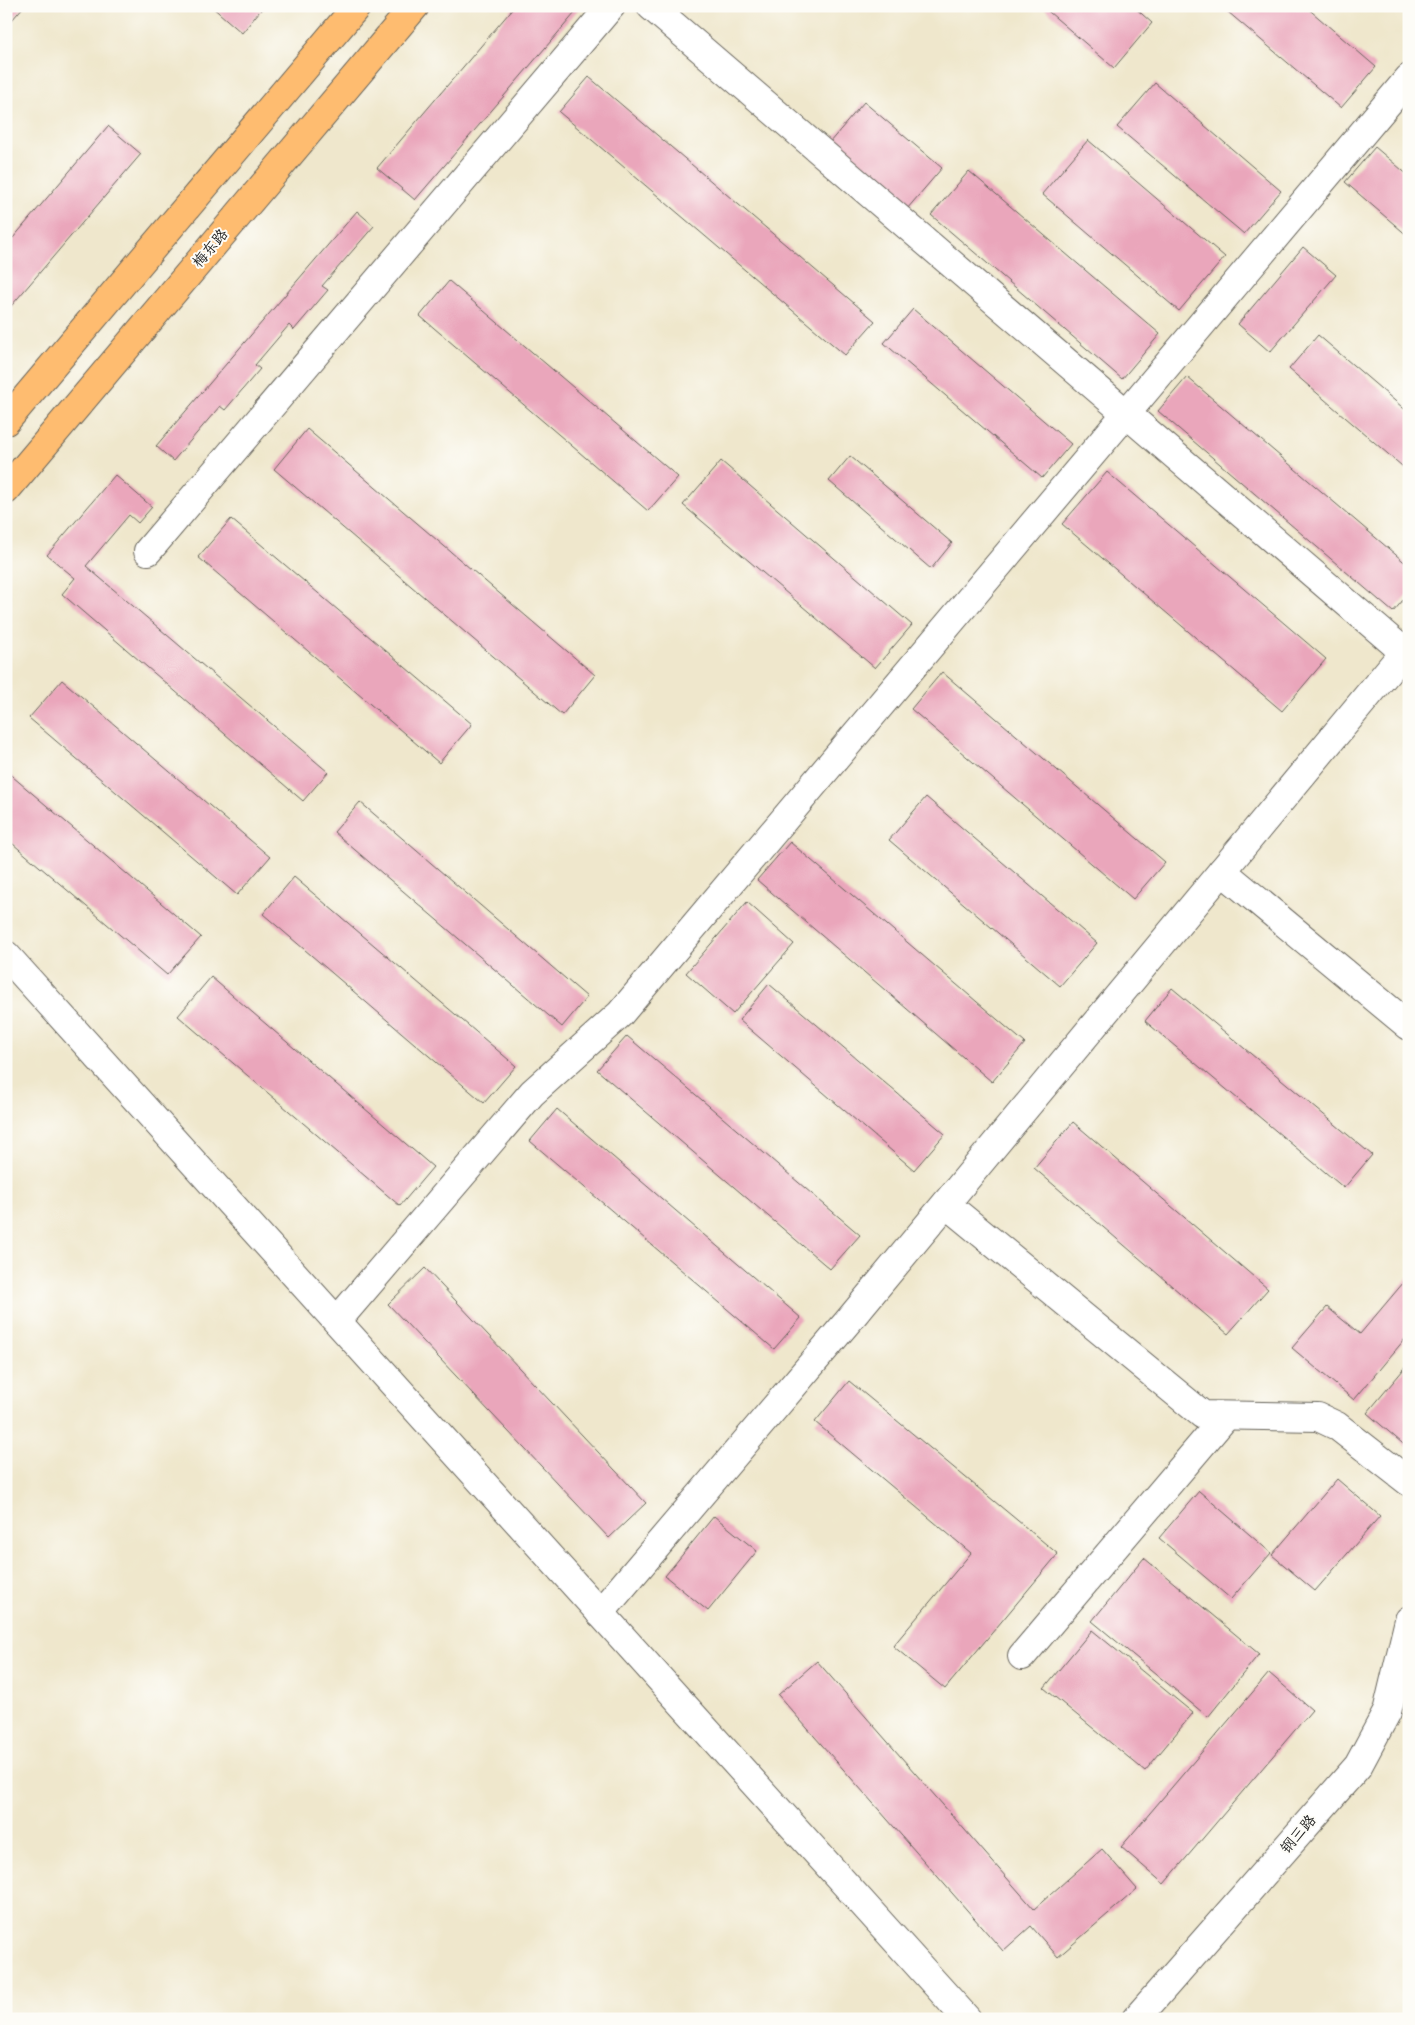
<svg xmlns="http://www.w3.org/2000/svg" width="1415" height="2025" font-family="'Comic Neue','LXGW WenKai TC',sans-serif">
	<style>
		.building { fill: #eaa6bb }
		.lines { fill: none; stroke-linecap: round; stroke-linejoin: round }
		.minor-casing { stroke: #66635a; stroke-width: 30 }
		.major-casing { stroke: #66635a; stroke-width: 30 }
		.minor { stroke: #fff; stroke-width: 28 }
		.major { stroke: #febc70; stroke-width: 28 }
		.labels { text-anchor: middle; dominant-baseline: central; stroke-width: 4; stroke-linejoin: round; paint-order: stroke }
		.street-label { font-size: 15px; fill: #1c1c1c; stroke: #fdfcf7 }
	</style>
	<rect width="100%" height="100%" fill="#fdfcf7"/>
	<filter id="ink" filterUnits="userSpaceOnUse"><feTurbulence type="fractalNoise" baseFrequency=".02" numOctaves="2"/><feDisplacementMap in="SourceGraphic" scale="10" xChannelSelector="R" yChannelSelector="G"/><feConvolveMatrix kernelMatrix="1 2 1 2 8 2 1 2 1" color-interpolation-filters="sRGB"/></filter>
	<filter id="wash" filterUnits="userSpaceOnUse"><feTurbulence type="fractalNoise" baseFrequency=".0096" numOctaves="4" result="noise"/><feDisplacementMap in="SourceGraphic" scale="20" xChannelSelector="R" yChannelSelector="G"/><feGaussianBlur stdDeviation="1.12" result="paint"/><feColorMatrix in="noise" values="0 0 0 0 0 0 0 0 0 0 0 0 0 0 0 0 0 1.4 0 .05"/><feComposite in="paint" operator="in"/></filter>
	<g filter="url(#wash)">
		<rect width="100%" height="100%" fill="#efe7cc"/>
		<g id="blocks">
			<g class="building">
				<polygon points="6,6 24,6 6,27"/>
				<polygon points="211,6 264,6 242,33"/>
				<polygon points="515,6 581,6 415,200 377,168"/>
				<polygon points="1042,6 1133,6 1152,23 1114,68"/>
				<polygon points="1221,6 1305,6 1376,67 1341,108"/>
				<polygon points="589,77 875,321 845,355 559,112"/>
				<polygon points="1155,83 1281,191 1244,234 1117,127"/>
				<polygon points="864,102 942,168 907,209 829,143"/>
				<polygon points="108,126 141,154 6,312 6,233 13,238"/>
				<polygon points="1088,140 1225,257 1179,311 1042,194"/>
				<polygon points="1375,147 1409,176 1409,237 1345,182"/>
				<polygon points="969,171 1160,334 1122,379 931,215"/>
				<polygon points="357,211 374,226 322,286 328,290 294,330 289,325 255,365 260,369 225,410 220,406 173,461 156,446"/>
				<polygon points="1303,247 1336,275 1270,352 1238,324"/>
				<polygon points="449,281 678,477 648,511 420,316"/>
				<polygon points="913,309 1071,444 1042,478 884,343"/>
				<polygon points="1318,335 1409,413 1409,472 1289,369"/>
				<polygon points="1187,377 1409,566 1409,593 1393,612 1158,411"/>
				<polygon points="307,429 595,675 562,715 274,469"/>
				<polygon points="850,456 952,543 931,569 829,481"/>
				<polygon points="721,461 912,625 875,668 683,505"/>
				<polygon points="1107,472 1326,659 1282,711 1062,524"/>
				<polygon points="115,475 152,507 138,523 129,515 86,566 328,772 303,801 62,594 75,578 47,555"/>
				<polygon points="231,519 472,724 439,763 198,557"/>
				<polygon points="942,672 1165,862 1133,899 911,709"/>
				<polygon points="62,680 270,857 237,895 29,718"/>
				<polygon points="6,771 201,937 167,975 6,838"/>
				<polygon points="926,797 1097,943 1060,986 889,840"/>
				<polygon points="360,802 587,997 562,1027 334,832"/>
				<polygon points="790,842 1025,1043 992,1082 757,880"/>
				<polygon points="294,877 516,1066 484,1103 263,914"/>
				<polygon points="747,902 794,944 733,1014 686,973"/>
				<polygon points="211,977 433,1167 400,1206 178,1016"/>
				<polygon points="769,984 945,1134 914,1170 739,1020"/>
				<polygon points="1172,988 1372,1155 1344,1188 1145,1021"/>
				<polygon points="627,1036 860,1235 830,1269 597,1070"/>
				<polygon points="557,1109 801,1318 774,1349 530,1141"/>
				<polygon points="1073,1122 1268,1289 1228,1334 1034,1168"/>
				<polygon points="425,1268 646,1503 609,1538 388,1304"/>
				<polygon points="1409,1276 1409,1334 1354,1400 1292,1348 1327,1307 1360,1334"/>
				<polygon points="1409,1363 1409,1449 1367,1413"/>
				<polygon points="849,1381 1058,1554 945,1689 893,1646 971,1553 815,1422"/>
				<polygon points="1337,1479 1380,1516 1315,1591 1272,1555"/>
				<polygon points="1199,1491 1271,1553 1231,1599 1159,1538"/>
				<polygon points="714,1516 757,1551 708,1611 665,1576"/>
				<polygon points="1144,1558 1259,1654 1208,1717 1092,1621"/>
				<polygon points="1092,1630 1193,1713 1145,1771 1044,1688"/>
				<polygon points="817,1661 1034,1909 1102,1849 1137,1889 1058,1957 1031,1926 1003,1951 778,1695"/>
				<polygon points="1269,1673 1312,1710 1164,1884 1121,1847"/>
			</g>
		</g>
	</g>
	<g filter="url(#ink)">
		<use href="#blocks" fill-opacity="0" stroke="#66635a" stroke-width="1"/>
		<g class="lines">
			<g class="minor-casing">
				<g id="minor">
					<polyline points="651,6 1409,656"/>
					<polyline points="148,551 611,6"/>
					<polyline points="1222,871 1409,1026"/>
					<polyline points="6,955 967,2019"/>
					<polyline points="946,1204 1203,1415 1318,1417 1337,1426 1409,1482"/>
					<polyline points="337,1321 532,1093 620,1014 1409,78"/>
					<polyline points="600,1613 850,1319 1409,646"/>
					<polyline points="1022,1656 1226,1416"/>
					<polyline points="1136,2019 1358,1766 1387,1712 1409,1620"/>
				</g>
			</g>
			<g class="major-casing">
				<g id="major">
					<polyline points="6,421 357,6"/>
					<polyline points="6,490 415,6"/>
				</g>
			</g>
			<use href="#minor" class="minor"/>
			<use href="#major" class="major"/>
		</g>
	</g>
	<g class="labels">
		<g class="street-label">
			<text transform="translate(210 248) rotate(-50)">梅东路</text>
			<text transform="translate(1298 1834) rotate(-49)">钢三路</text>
		</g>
	</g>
	<rect width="1415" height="2025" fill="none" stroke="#fdfcf7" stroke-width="25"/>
</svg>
